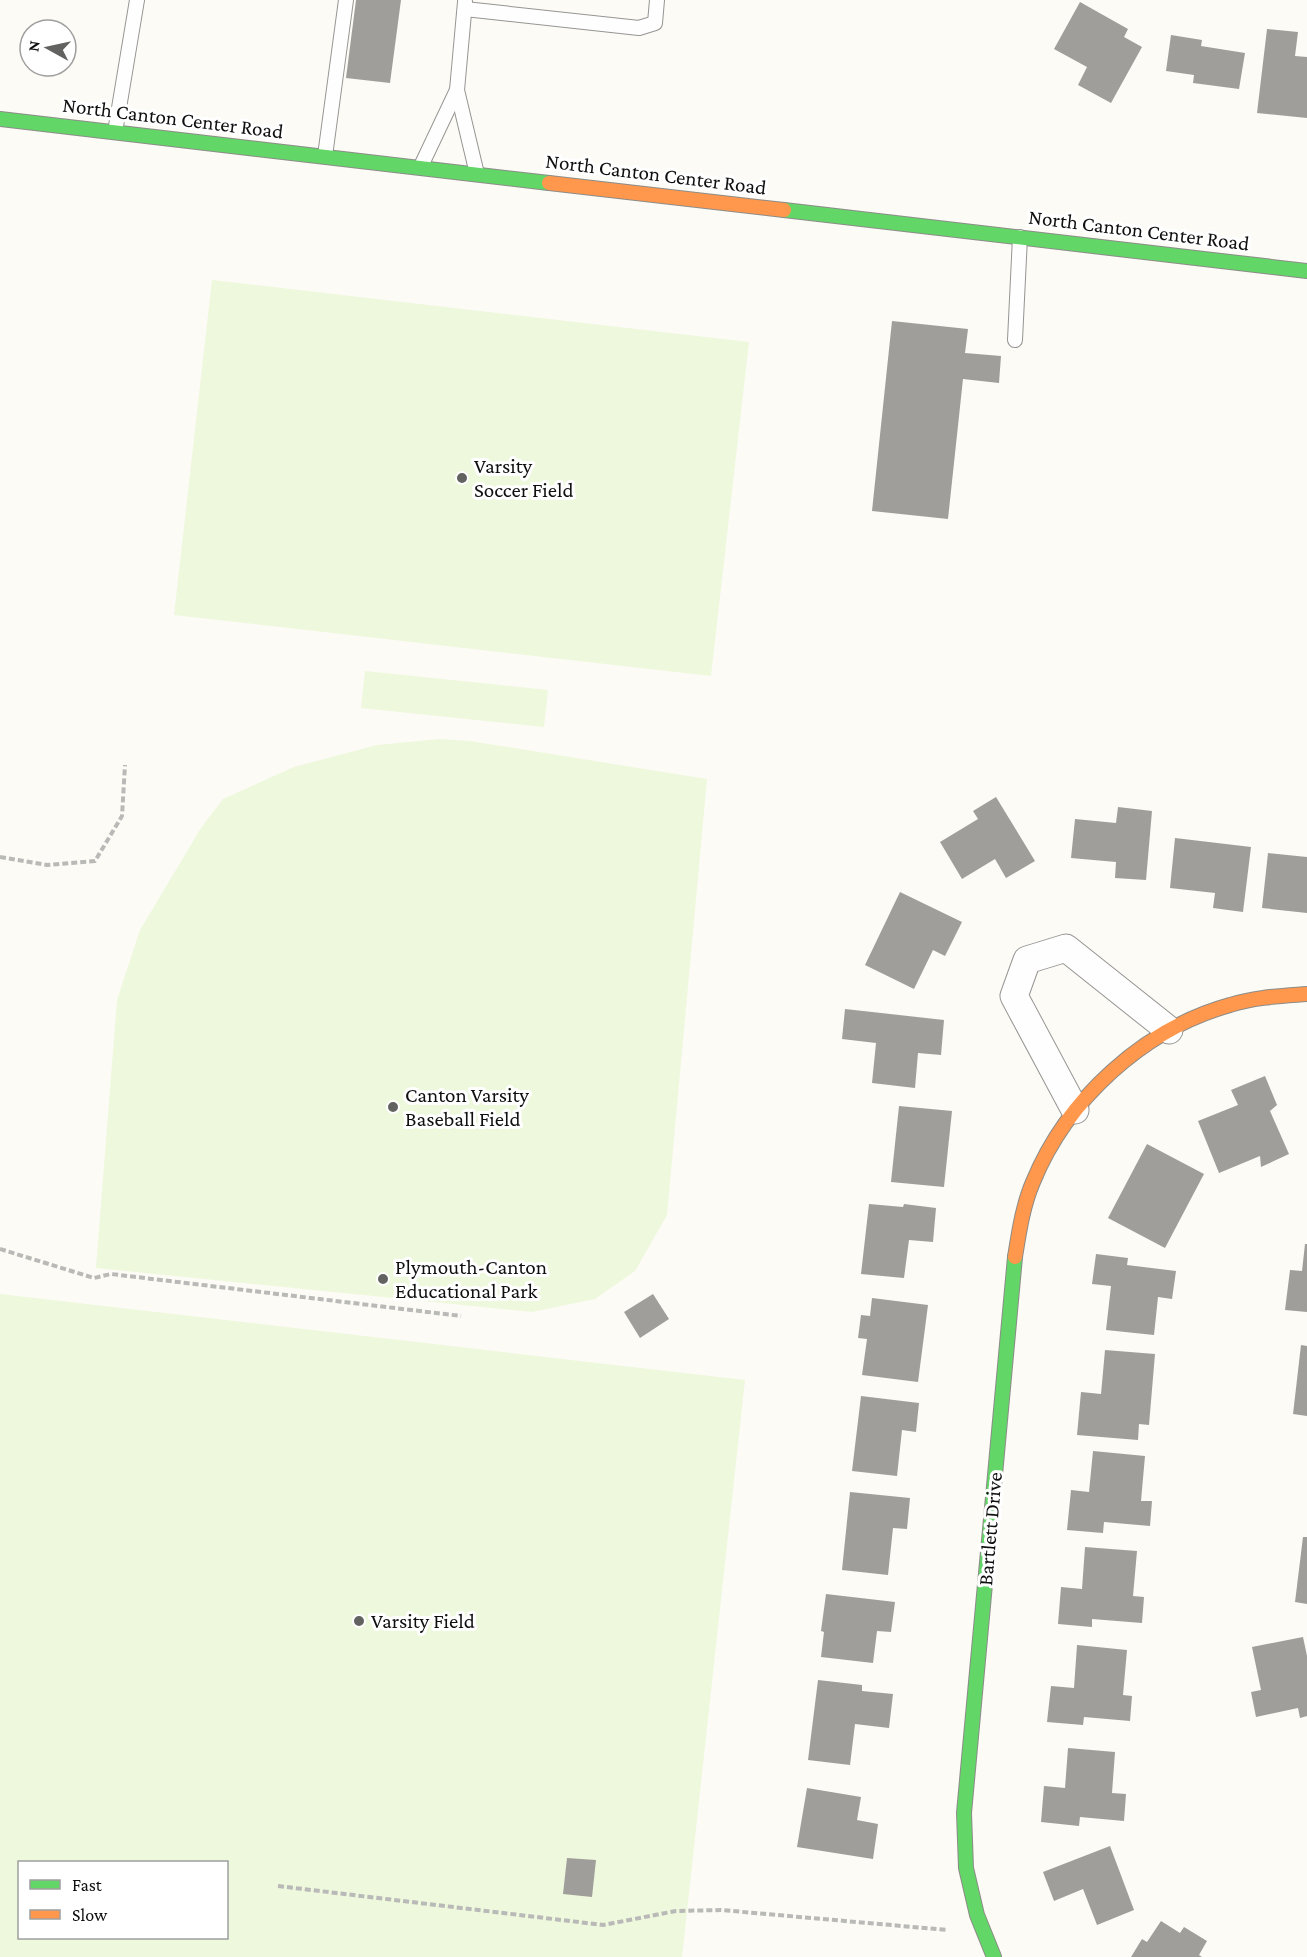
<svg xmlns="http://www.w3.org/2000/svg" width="1307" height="1957" font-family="'Crimson Pro',serif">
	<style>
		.pitch { fill: #eef8dd; fill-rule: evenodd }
		.building { fill: #a09e9a }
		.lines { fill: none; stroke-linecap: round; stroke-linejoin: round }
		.lane-casing { stroke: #969593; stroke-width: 16 }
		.street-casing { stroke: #969593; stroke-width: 29 }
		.fast-casing { stroke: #8c8c89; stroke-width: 16 }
		.slow-casing { stroke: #8c8c89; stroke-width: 16 }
		.path { stroke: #b9b9b8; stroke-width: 4; stroke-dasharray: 6 3; stroke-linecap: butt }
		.lane { stroke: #fffefe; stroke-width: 14 }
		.street { stroke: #fffefe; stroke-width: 27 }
		.fast { stroke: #63d668; stroke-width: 14 }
		.slow { stroke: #ff974d; stroke-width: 14 }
		.poi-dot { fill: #626260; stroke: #fff; stroke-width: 2 }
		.labels { text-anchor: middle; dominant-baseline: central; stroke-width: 6; stroke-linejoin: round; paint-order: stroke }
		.street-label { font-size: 21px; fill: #0f0f0f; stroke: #fff }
		.poi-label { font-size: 21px; fill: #0f0f0f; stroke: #fff; text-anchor: start }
	</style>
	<rect width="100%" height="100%" fill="#fcfbf5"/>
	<g class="pitch">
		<polygon points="212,280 749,342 711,676 174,615"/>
		<polygon points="365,671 548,690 544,727 361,708"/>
		<polygon points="440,739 470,741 707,779 667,1215 635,1271 595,1299 532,1312 96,1268 117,1000 140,930 201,828 223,799 294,767 377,745"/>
		<path d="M0,1294L745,1380L682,1957H0ZM20,1862H226V1938H20Z"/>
	</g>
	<g class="building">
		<polygon points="356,0 401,0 390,83 346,78"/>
		<polygon points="1080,2 1128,29 1124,37 1142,47 1111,103 1078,85 1087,67 1054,49"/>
		<polygon points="1267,29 1298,32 1295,56 1307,57 1307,118 1257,113"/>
		<polygon points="1171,35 1202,40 1201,46 1245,53 1239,89 1193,83 1194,75 1166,71"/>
		<polygon points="892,321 968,329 965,353 1001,356 999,383 963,379 948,519 872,511"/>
		<polygon points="996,797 1035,861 1006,878 995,859 962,879 940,842 978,819 973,811"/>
		<polygon points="1118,807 1152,811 1146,880 1115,878 1116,862 1071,858 1075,819 1116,823"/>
		<polygon points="1175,838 1251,847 1243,912 1213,908 1215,893 1170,888"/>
		<polygon points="1268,853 1307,857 1307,913 1262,908"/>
		<polygon points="900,892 962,922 945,956 933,950 914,989 865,965"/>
		<polygon points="845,1009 944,1020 941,1055 918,1053 915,1088 872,1083 876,1043 842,1039"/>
		<polygon points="1265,1076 1277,1105 1270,1111 1289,1154 1261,1167 1260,1156 1219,1173 1198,1121 1238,1105 1231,1090"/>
		<polygon points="899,1106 952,1111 944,1187 891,1182"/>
		<polygon points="1147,1144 1204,1174 1165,1248 1108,1218"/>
		<polygon points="869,1204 903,1207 904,1204 936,1208 933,1242 909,1240 904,1278 861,1274"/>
		<polygon points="1305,1244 1307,1244 1307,1312 1285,1310 1290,1270 1302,1271"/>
		<polygon points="1096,1254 1128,1258 1127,1265 1176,1271 1172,1299 1158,1297 1154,1335 1106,1330 1111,1286 1092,1284"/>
		<polygon points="653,1294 669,1319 640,1338 624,1312"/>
		<polygon points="872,1298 928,1305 918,1382 862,1375 867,1339 858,1338 861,1315 870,1316"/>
		<polygon points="1301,1345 1307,1346 1307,1416 1293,1414"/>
		<polygon points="1105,1350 1155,1354 1149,1425 1139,1424 1138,1440 1077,1435 1081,1392 1101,1394"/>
		<polygon points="861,1396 919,1403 916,1432 902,1430 897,1476 852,1471"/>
		<polygon points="1093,1451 1145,1456 1141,1501 1152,1501 1150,1526 1104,1522 1103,1533 1067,1530 1071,1490 1089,1492"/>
		<polygon points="850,1492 910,1498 907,1529 893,1528 888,1575 842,1570"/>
		<polygon points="1303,1537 1307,1537 1307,1604 1295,1602"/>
		<polygon points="1085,1547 1137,1551 1133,1596 1144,1597 1142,1623 1092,1619 1092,1627 1058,1624 1061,1587 1082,1589"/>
		<polygon points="826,1594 895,1602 891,1632 877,1631 873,1663 821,1657 824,1632 821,1631"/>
		<polygon points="1303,1637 1307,1656 1307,1716 1300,1718 1298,1708 1256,1717 1251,1692 1261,1690 1252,1647"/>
		<polygon points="1077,1645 1127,1650 1123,1695 1132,1696 1130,1721 1084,1717 1083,1725 1047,1722 1051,1686 1074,1688"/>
		<polygon points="818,1680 862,1685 862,1691 893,1694 889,1728 855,1724 850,1765 808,1760"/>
		<polygon points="1068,1748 1115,1752 1112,1793 1126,1794 1124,1821 1080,1817 1079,1826 1041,1822 1044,1786 1065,1788"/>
		<polygon points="807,1788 861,1797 857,1820 878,1824 873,1859 797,1847"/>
		<polygon points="1110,1846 1134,1910 1097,1925 1083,1889 1054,1901 1043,1872"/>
		<polygon points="567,1858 596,1860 592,1897 563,1894"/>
		<polygon points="1161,1921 1180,1933 1184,1927 1207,1941 1199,1955 1202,1957 1131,1957 1142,1939 1147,1942"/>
	</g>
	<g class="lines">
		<g class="lane-casing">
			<g id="lane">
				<polyline points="465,2 457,90 477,174"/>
				<polyline points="465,9 639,28 655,23 657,0"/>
				<polyline points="115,132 137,0"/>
				<polyline points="325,156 346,0"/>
				<polyline points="421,166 457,90"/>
				<polyline points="1015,340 1020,237"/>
			</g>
		</g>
		<g class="street-casing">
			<polyline id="street" points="1075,1110 1014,996 1027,960 1066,948 1169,1030"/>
		</g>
		<g class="fast-casing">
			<g id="fast">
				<polyline points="0,119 549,183"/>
				<polyline points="784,210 1307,271"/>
				<polyline points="994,1957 977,1915 966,1868 964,1813 1015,1257"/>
			</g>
		</g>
		<g class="slow-casing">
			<g id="slow">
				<polyline points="549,183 784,210"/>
				<path d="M1015,1257C1019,1232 1023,1205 1033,1182C1067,1099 1144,1029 1230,1005C1255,997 1281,996 1307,994"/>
			</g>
		</g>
		<g class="path">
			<polyline points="0,857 47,865 95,861 122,816 125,765"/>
			<polyline points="0,1249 94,1278 111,1274 461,1316"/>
			<polyline points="278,1886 603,1925 676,1911 721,1910 947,1930"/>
		</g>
		<use href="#lane" class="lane"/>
		<use href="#street" class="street"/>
		<use href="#fast" class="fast"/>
		<use href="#slow" class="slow"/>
	</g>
	<g class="poi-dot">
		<circle cx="462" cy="478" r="6"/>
		<circle cx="393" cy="1107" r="6"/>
		<circle cx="383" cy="1279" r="6"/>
		<circle cx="359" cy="1621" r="6"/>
	</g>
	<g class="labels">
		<g class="street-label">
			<text transform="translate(173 118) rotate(7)">North Canton Center Road</text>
			<text transform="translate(656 174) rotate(7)">North Canton Center Road</text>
			<text transform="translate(1139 230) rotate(7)">North Canton Center Road</text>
			<text transform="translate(990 1529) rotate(-85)">Bartlett Drive</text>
		</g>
		<g class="poi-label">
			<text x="474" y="466">Varsity<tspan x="474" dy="24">Soccer Field</tspan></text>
			<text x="405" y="1095">Canton Varsity<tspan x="405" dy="24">Baseball Field</tspan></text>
			<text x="395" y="1267">Plymouth-Canton<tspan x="395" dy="24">Educational Park</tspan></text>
			<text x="371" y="1621">Varsity Field</text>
		</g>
	</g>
	<rect x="18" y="1861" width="210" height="78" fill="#ffffff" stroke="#9f9f9f" stroke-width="1.5"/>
	<rect x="30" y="1880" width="30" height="9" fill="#63d668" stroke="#9f9f9f" stroke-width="1.5"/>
	<text x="72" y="1891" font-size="18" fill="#0f0f0f">Fast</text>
	<rect x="30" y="1910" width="30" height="9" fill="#ff974d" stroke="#9f9f9f" stroke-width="1.5"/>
	<text x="72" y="1921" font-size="18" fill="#0f0f0f">Slow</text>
	<g transform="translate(48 48) rotate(278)"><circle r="28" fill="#ffffff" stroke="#9f9f9f" stroke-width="1.5"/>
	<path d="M0-4.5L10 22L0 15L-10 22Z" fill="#626260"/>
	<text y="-9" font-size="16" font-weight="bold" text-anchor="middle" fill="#0f0f0f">N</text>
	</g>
</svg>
